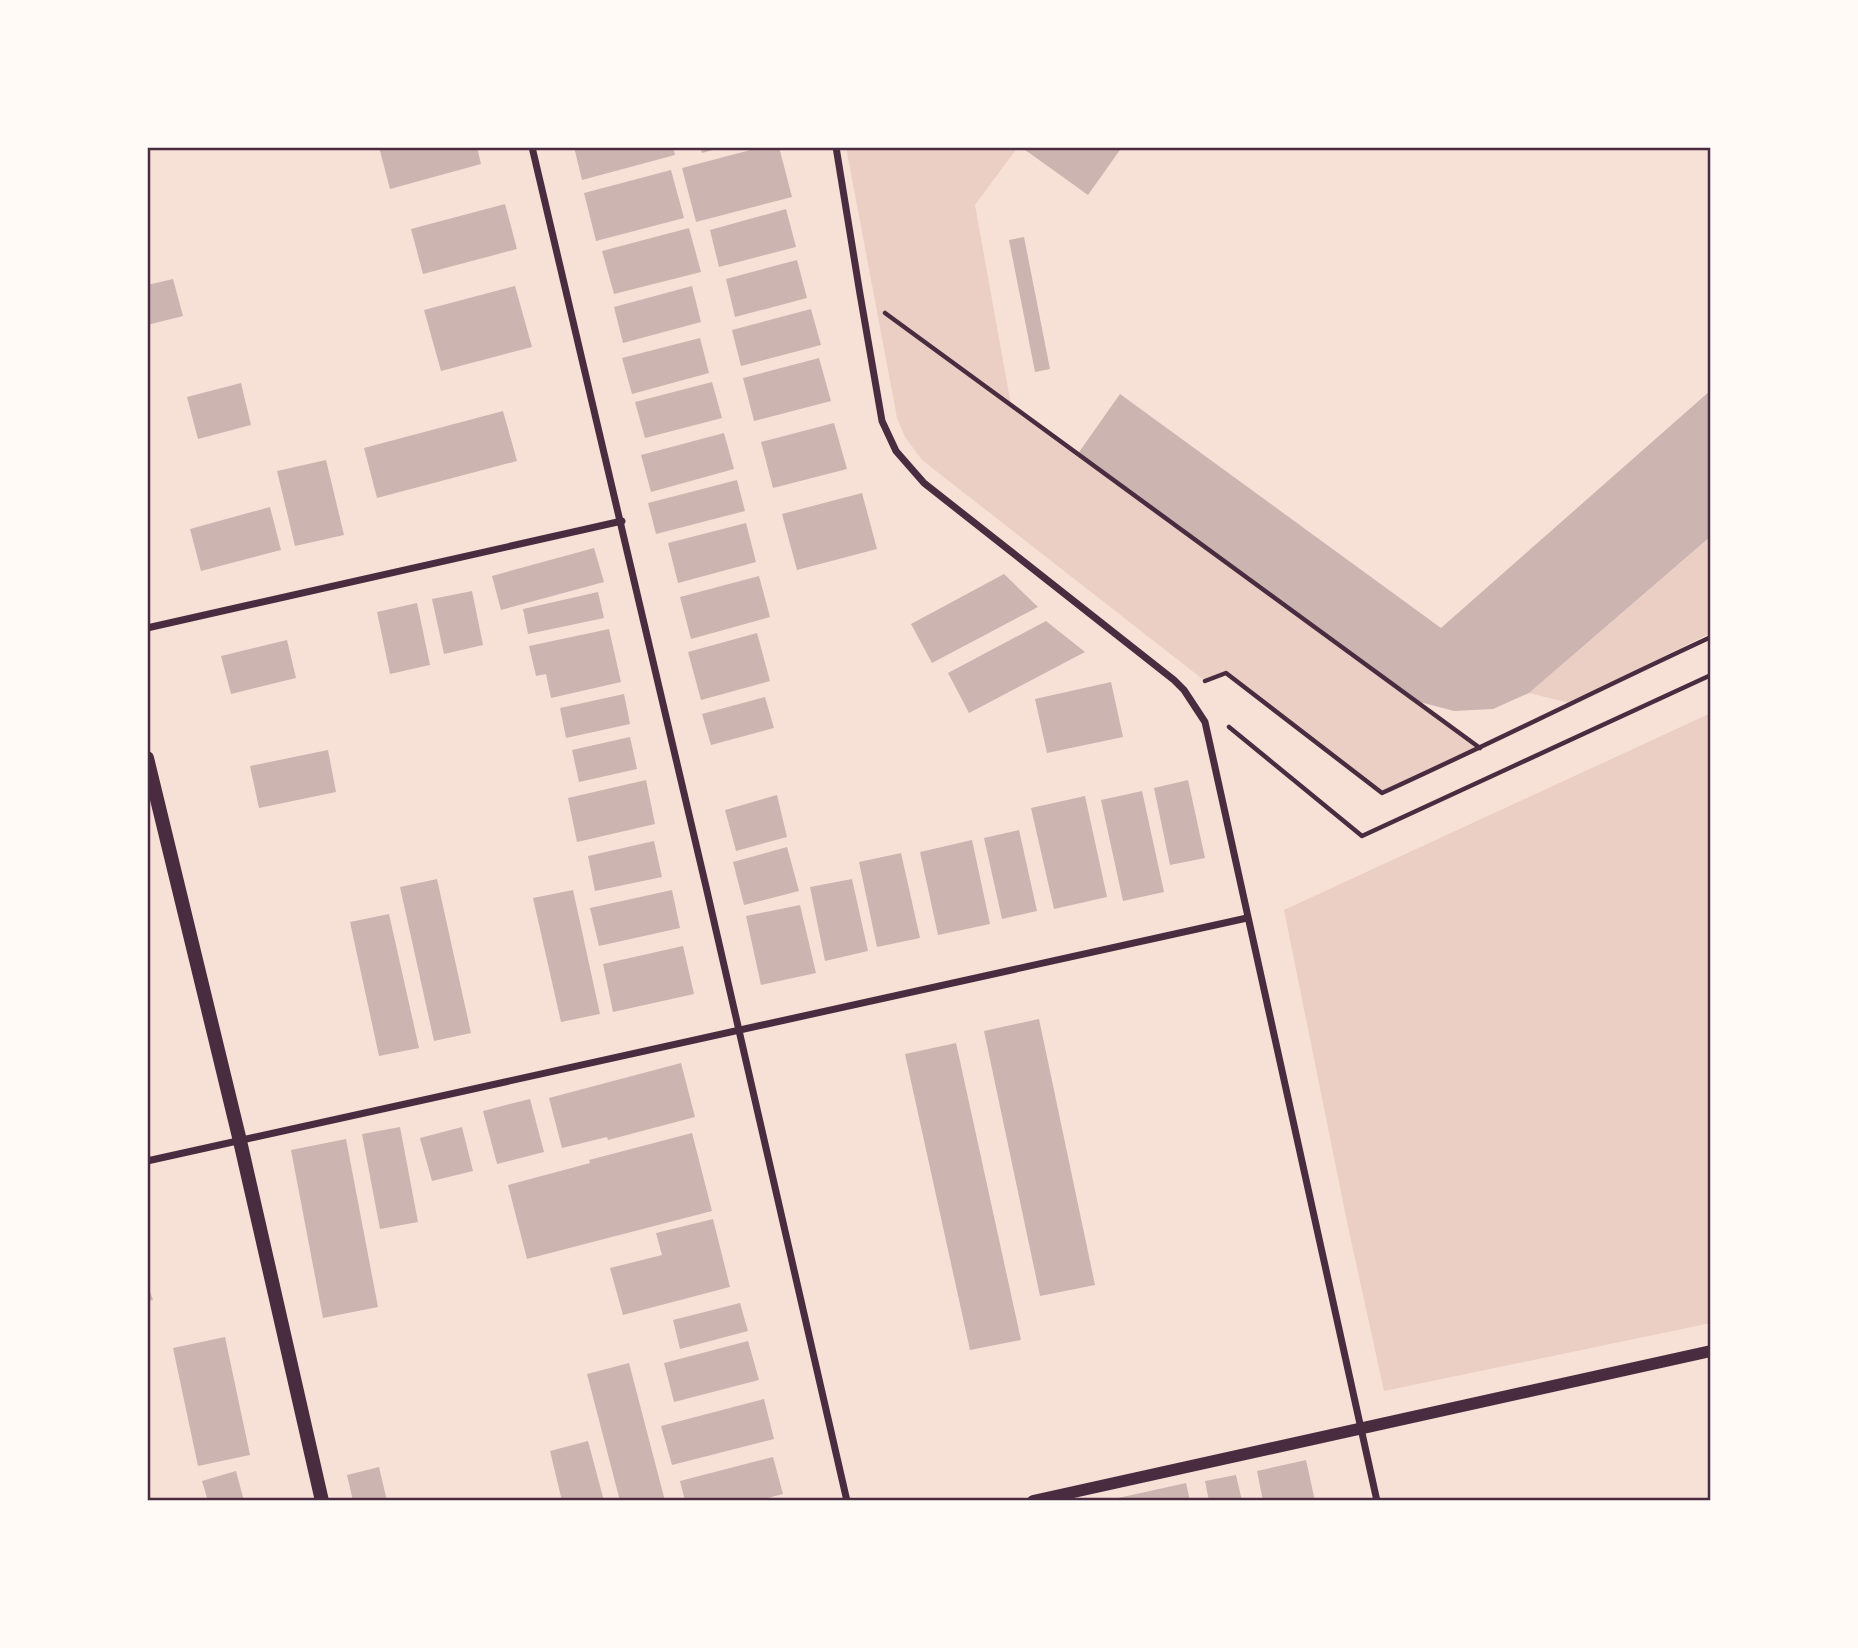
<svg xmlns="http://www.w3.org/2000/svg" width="1858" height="1648" font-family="Signika,sans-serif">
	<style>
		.green { fill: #ebcfc5 }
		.building { fill: #ccb4b1 }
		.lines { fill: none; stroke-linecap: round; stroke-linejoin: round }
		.path { stroke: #4a2c40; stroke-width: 4.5 }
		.minor { stroke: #4a2c40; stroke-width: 7 }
		.tertiary { stroke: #4a2c40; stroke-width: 12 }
		.secondary { stroke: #4a2c40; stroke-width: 14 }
		.neatline { fill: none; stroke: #4a2c40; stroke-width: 2.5 }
	</style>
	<rect width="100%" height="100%" fill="#f7e1d7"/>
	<g class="green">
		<polygon points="846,147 1018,147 975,205 1011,405 1480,748 1382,793 1226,673 1205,681 922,460 905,437 897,418"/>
		<polygon points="1711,536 1711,633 1569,703 1529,693"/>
		<polygon points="1711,713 1711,1323 1384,1391 1347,1222 1284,910"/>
	</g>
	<g class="building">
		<polygon points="379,147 477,147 481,164 390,189"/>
		<polygon points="574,147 673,147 675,155 582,180"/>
		<polygon points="700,147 719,147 720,148 702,153"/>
		<polygon points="762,147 779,147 792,197 696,222 682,168"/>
		<polygon points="1021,147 1122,147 1088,195"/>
		<polygon points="671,170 684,218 596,241 584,193"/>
		<polygon points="505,204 517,249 423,274 411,229"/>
		<polygon points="786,209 796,247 719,267 710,230"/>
		<polygon points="689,228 701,272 614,294 602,251"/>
		<polygon points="1024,237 1050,369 1035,372 1009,240"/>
		<polygon points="797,260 807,298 735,317 726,279"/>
		<polygon points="173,279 183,316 147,325 147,285"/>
		<polygon points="515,286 532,347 441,371 424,310"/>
		<polygon points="692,286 701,322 623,343 614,307"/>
		<polygon points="811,309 821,345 741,366 732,330"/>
		<polygon points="700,338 709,373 632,394 622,358"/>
		<polygon points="819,358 831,401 754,421 743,378"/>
		<polygon points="712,382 722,418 645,438 635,402"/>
		<polygon points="241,383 251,425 198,439 187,397"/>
		<polygon points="1711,390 1711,536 1529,693 1493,709 1454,711 1416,701 1077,455 1120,394 1441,628"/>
		<polygon points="503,411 517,461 377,498 364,448"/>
		<polygon points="834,423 847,469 773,488 761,442"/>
		<polygon points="724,433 734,469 651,492 641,455"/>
		<polygon points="326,460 344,535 295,546 277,471"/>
		<polygon points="737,480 745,511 656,534 648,503"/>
		<polygon points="862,493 877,549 797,570 782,514"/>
		<polygon points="270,507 281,550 201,571 190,529"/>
		<polygon points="746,523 756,562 678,583 668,543"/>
		<polygon points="594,548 604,582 501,610 492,576"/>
		<polygon points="1004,574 1038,607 932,663 911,624"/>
		<polygon points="759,576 770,617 691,639 680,597"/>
		<polygon points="472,591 483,645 444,654 432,599"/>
		<polygon points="598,592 604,618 528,634 523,609"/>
		<polygon points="417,603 430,665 390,674 377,612"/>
		<polygon points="1046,621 1085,652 969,713 948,673"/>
		<polygon points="609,629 621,682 551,698 546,674 536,676 529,646"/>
		<polygon points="757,633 770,681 701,700 688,652"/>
		<polygon points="287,640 296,678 231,694 221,656"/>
		<polygon points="1111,682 1123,737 1047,753 1035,699"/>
		<polygon points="624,694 630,724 566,738 560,708"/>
		<polygon points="765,697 774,728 711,745 702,714"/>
		<polygon points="630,737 637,769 579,782 572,750"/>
		<polygon points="328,750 336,792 259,808 250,766"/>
		<polygon points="646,780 655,824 577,842 568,798"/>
		<polygon points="1188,780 1205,858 1170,865 1154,788"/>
		<polygon points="1142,791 1164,892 1123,901 1101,800"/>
		<polygon points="777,795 787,837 736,851 725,810"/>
		<polygon points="1085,796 1107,897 1054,909 1031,808"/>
		<polygon points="1019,830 1037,911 1002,919 984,838"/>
		<polygon points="972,840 990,924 938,935 920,852"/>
		<polygon points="654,841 662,877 595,891 588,856"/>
		<polygon points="787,847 799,891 744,905 733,862"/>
		<polygon points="901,853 920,938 877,947 859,862"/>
		<polygon points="437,879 471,1033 434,1041 400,887"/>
		<polygon points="852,879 868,951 825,961 810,887"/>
		<polygon points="573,890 600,1014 561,1022 533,898"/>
		<polygon points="672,890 680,928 599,946 590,908"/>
		<polygon points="800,905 816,973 761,985 746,916"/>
		<polygon points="389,914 419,1048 379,1056 350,922"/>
		<polygon points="683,946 694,994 613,1012 603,964"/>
		<polygon points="1039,1019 1095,1285 1040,1296 984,1031"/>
		<polygon points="956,1043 1021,1340 970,1350 905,1054"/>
		<polygon points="681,1063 695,1117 608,1140 607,1137 562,1148 549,1098"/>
		<polygon points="530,1099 544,1152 497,1164 483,1111"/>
		<polygon points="400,1127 418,1222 380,1229 362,1134"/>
		<polygon points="462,1127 473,1171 432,1181 420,1138"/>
		<polygon points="692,1133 712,1211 527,1259 508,1185 590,1163 589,1160"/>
		<polygon points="346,1139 378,1307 323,1318 291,1150"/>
		<polygon points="713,1219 730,1287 623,1315 610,1268 662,1255 656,1233"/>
		<polygon points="147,1283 153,1300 147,1301"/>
		<polygon points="740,1303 748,1331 680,1349 673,1320"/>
		<polygon points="225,1337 250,1455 198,1466 173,1348"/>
		<polygon points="748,1341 759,1380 674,1402 664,1363"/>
		<polygon points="629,1363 665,1501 620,1501 587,1374"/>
		<polygon points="764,1399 774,1439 672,1465 661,1426"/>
		<polygon points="588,1441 604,1501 562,1501 550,1451"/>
		<polygon points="773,1457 783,1494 756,1501 685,1501 680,1481"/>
		<polygon points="1306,1460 1315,1501 1263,1501 1257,1471"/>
		<polygon points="379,1467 387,1501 353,1501 347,1475"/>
		<polygon points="236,1471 244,1501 208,1501 202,1481"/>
		<polygon points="1236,1475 1242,1501 1209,1501 1205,1481"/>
		<polygon points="1186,1483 1190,1501 1109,1501 1109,1500"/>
	</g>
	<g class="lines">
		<g class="path">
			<polyline points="885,313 1480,748"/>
			<path d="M1205,681L1226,673L1382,793C1492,743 1601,688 1711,637"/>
			<polyline points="1229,727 1362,836 1711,675"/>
		</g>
		<g class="minor">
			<path d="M532,147C640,598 744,1049 847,1501"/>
			<polyline points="836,147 860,294 882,421 896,451 924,483 1174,680 1184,690 1205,722 1377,1501"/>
			<polyline points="147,628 622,521"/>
			<polyline points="147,1161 1247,918"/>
		</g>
		<polyline class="tertiary" points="1033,1501 1711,1351"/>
		<polyline class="secondary" points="147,758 240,1141 322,1501"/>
	</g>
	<rect width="1858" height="1648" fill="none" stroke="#fffaf5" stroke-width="298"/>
	<rect x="149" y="149" width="1560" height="1350" class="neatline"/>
</svg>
